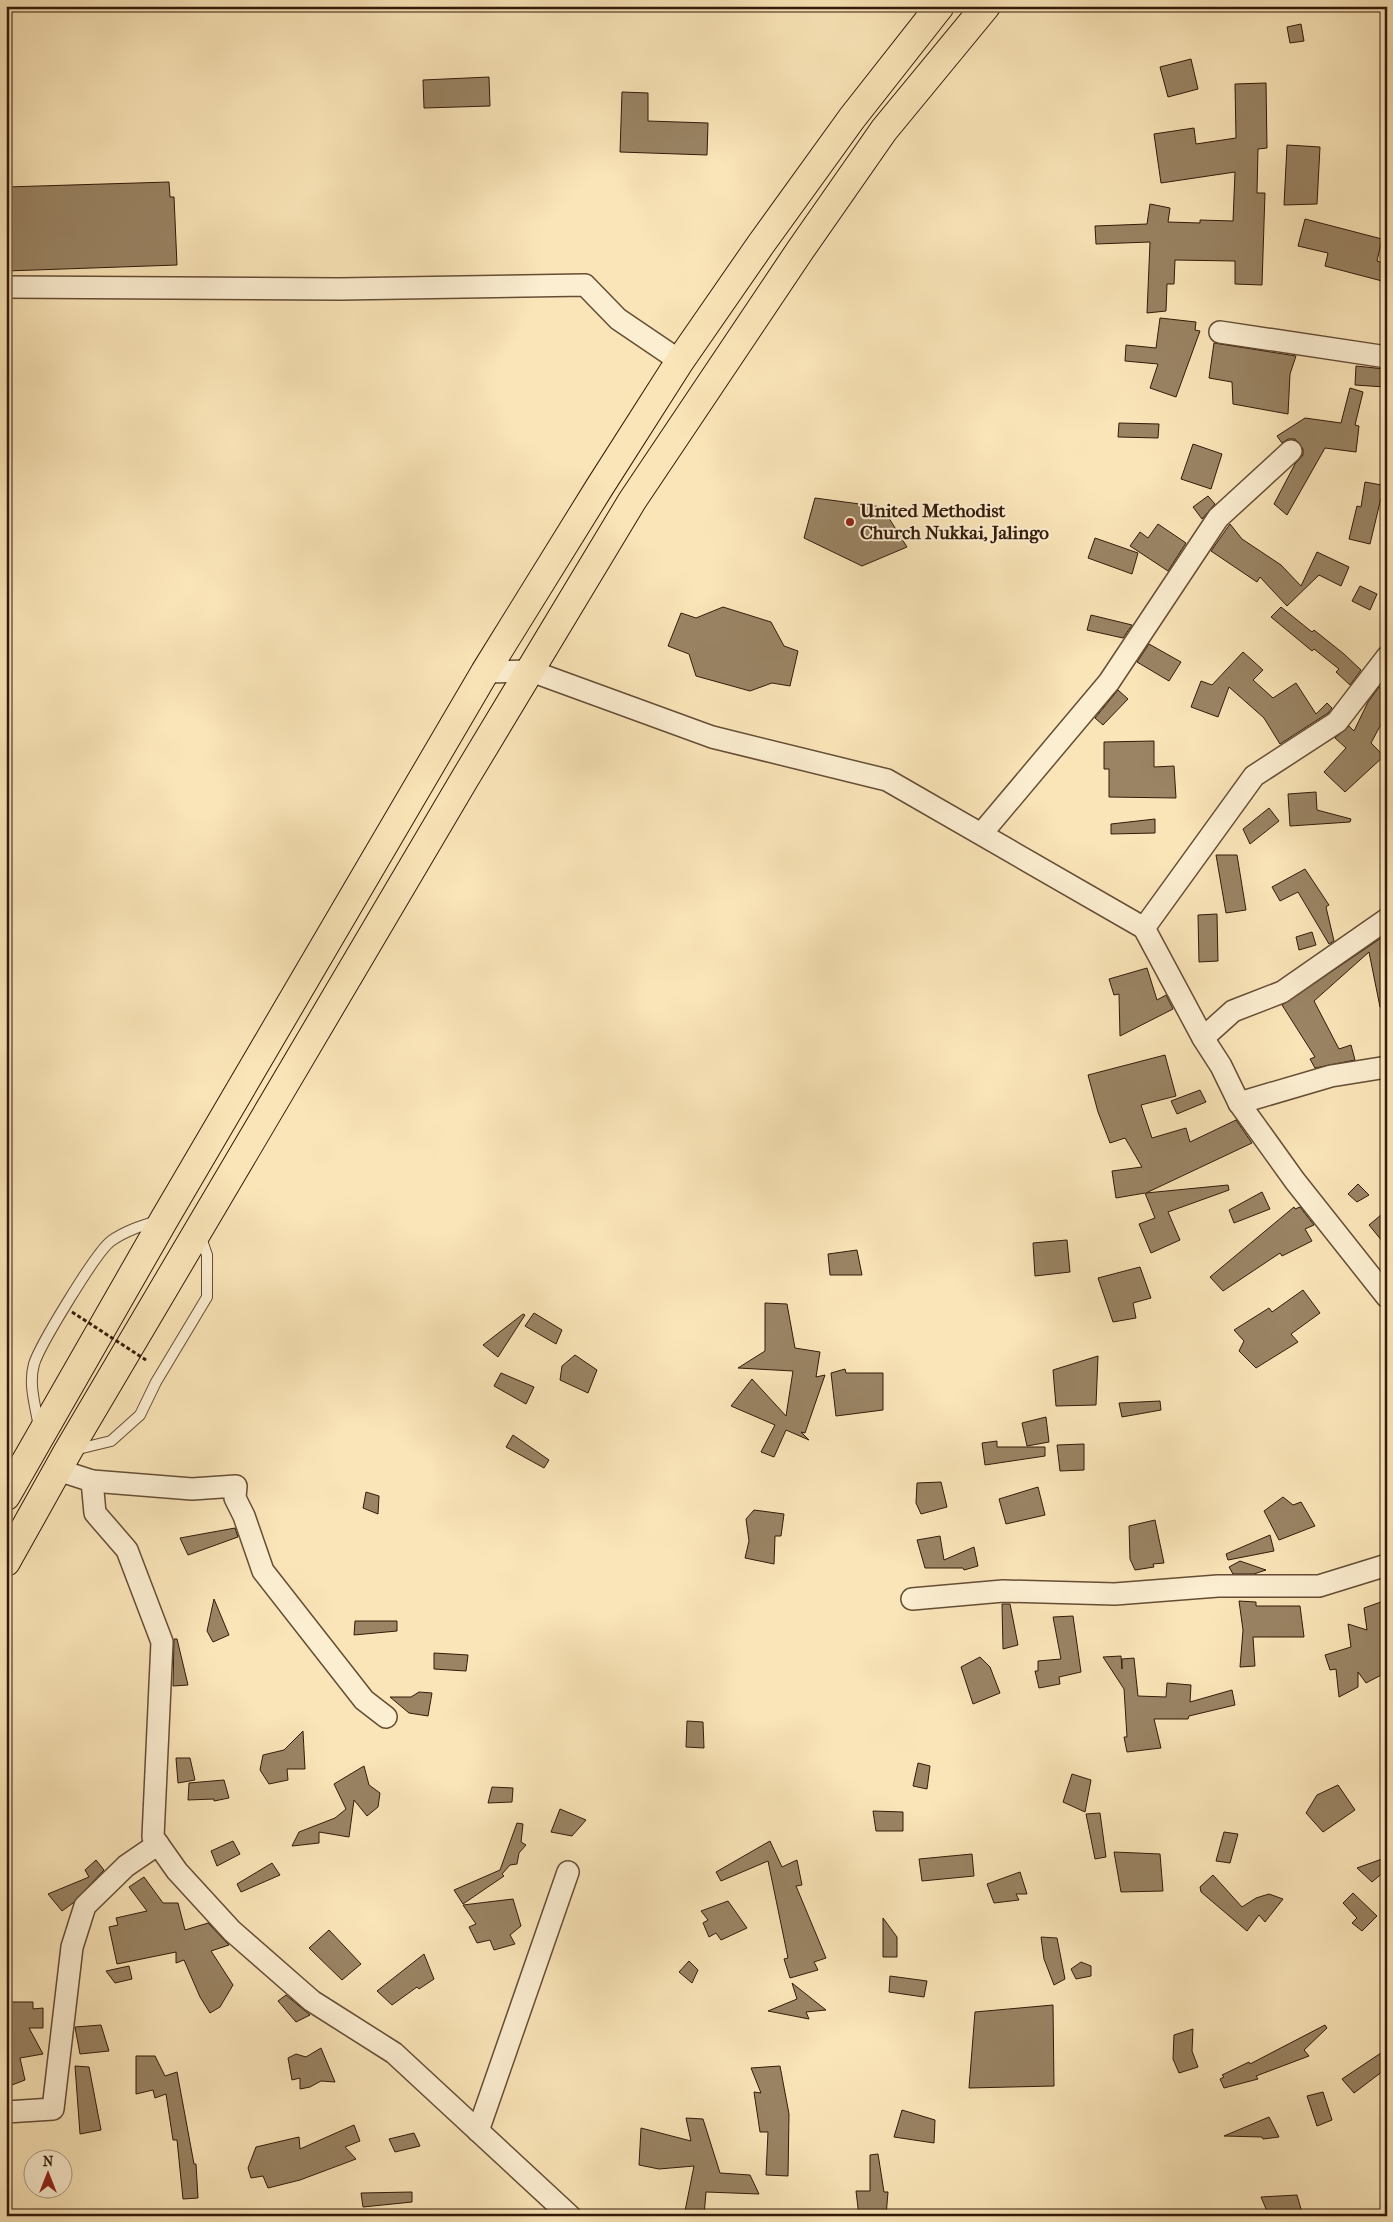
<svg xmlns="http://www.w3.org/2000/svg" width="1393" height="2222" font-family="'IM FELL French Canon',serif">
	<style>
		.building { fill: #9a8464; stroke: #331a09 }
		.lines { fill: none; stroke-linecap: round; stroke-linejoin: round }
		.lane-casing { stroke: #654d35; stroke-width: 12 }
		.street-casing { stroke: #654d35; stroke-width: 24 }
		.highway-casing { stroke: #331a09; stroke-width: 30 }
		.lane { stroke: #fceed1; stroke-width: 10 }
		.street { stroke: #fceed1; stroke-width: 21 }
		.highway { stroke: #fae5b8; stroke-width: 28 }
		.path-bridge { stroke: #331a09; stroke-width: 3; stroke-dasharray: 4 2.5; stroke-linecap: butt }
		.poi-dot { fill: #8f2418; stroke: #fceed1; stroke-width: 2 }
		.labels { text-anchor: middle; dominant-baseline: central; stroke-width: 4; stroke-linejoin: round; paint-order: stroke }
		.poi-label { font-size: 19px; font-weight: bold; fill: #331a09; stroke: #fceed1; text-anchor: start }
	</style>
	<rect width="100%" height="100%" fill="#fae5b8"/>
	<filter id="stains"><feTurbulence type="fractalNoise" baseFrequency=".004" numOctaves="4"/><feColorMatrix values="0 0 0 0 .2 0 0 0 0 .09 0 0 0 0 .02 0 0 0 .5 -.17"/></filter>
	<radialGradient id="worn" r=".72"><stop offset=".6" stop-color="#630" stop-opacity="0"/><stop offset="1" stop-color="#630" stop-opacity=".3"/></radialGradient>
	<g class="building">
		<polygon points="1301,24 1304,41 1290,43 1287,27"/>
		<polygon points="1191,59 1198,89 1168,97 1160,67"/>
		<polygon points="489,77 490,106 424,108 423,80"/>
		<polygon points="1266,83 1267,148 1258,149 1257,193 1265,193 1262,285 1235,284 1235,261 1175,260 1174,284 1167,284 1166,311 1147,313 1150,242 1096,244 1095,226 1147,224 1150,204 1170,208 1168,222 1200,223 1200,220 1233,221 1235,172 1161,183 1154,134 1194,128 1196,144 1236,138 1235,84"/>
		<polygon points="622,92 648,93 648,121 708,123 707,155 620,152"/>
		<polygon points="1287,145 1320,147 1317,204 1284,205"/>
		<polygon points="169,182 170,197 174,197 177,265 6,271 6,187"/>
		<polygon points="1305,219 1382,239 1377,261 1386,264 1382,281 1325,266 1328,253 1298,246"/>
		<polygon points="1160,318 1196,322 1195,330 1200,331 1176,397 1150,388 1158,364 1125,361 1126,345 1156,348"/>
		<polygon points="1214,343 1296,356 1290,374 1288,414 1233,404 1232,382 1209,378"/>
		<polygon points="1356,366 1385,369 1385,387 1355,385"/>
		<polygon points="1350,388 1363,392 1355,425 1359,426 1356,452 1325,448 1287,515 1274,504 1295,464 1303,455 1303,449 1295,439 1288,439 1282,443 1277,436 1305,418 1341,423"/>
		<polygon points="1119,423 1159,424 1158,438 1118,437"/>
		<polygon points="1193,444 1222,454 1211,489 1181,479"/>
		<polygon points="1365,482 1387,486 1387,499 1381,498 1370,544 1349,539 1357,506 1361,507"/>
		<polygon points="1208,496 1215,504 1202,519 1193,507"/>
		<polygon points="815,498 882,507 907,547 862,566 804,538"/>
		<polygon points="1158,524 1186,543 1168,571 1130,546 1140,532 1148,538"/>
		<polygon points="1230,524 1242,539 1281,565 1301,586 1317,552 1349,567 1341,586 1319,575 1287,606 1260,577 1257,582 1211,551"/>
		<polygon points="1095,538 1138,553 1132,574 1088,558"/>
		<polygon points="1360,586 1377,594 1370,610 1352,601"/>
		<polygon points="723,607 771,622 784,646 798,651 790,686 772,683 750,691 696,676 689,654 668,646 681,613 696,618"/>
		<polygon points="1281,607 1312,632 1314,630 1344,654 1361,670 1350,685 1336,672 1339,669 1314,649 1312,651 1271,617"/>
		<polygon points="1091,615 1132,625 1123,638 1087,630"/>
		<polygon points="1149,644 1181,662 1169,681 1137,662"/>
		<polygon points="1243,652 1263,670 1253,680 1273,698 1296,683 1316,714 1327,703 1332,708 1328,713 1280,744 1264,718 1229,687 1218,717 1191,707 1201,681 1212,685"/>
		<polygon points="1379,687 1387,694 1387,713 1371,743 1384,756 1345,792 1324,772 1346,748 1335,738 1349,726 1354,731 1368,702"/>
		<polygon points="1118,690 1128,699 1103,725 1095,718"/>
		<polygon points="1154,741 1154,767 1174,766 1176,798 1109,797 1109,769 1104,769 1104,742"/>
		<polygon points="1316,792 1317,810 1351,819 1350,822 1290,826 1288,794"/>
		<polygon points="1269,808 1279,821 1250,844 1243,829"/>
		<polygon points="1155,819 1155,833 1111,834 1111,824"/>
		<polygon points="1216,855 1237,855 1246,910 1226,913"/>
		<polygon points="1305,869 1329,905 1326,907 1334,941 1329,944 1298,892 1280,901 1272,887"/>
		<polygon points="1217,914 1218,961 1199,962 1198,915"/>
		<polygon points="1312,932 1316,945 1299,950 1296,937"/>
		<polygon points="1387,934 1387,1006 1380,1007 1369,952 1314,1001 1339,1049 1351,1045 1355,1060 1315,1068 1310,1059 1315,1057 1282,1005"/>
		<polygon points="1147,968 1157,1000 1166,995 1173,1009 1120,1036 1119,994 1114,995 1109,979"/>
		<polygon points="1165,1055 1176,1096 1141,1105 1152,1138 1186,1128 1190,1142 1236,1120 1252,1143 1146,1193 1228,1185 1229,1190 1168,1212 1180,1240 1151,1253 1139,1224 1155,1218 1145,1193 1116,1198 1112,1171 1142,1167 1125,1138 1110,1143 1098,1112 1088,1075"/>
		<polygon points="1200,1090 1206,1102 1177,1114 1171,1101"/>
		<polygon points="1358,1184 1369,1195 1357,1202 1348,1194"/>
		<polygon points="1262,1192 1270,1209 1234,1223 1229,1210"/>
		<polygon points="1294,1207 1295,1209 1300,1207 1314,1225 1305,1229 1312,1241 1282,1256 1280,1253 1223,1291 1210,1277"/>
		<polygon points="1387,1210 1387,1247 1369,1225"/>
		<polygon points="1067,1240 1070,1272 1035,1276 1033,1243"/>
		<polygon points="857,1250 862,1275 830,1275 828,1254"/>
		<polygon points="1140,1267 1151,1298 1133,1303 1136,1318 1113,1322 1098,1278"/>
		<polygon points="1303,1290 1320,1313 1291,1334 1298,1342 1256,1368 1239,1351 1244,1341 1234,1330 1269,1308 1272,1312"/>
		<polygon points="765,1303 787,1304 795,1348 820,1352 816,1377 825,1375 805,1433 801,1432 809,1440 786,1430 774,1457 761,1452 775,1425 731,1406 752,1379 786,1416 793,1371 738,1368 765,1351"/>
		<polygon points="534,1313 562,1330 556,1344 525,1326"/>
		<polygon points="523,1314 525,1315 498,1357 483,1345"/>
		<polygon points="575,1355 597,1370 588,1393 560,1380 562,1366"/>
		<polygon points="1098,1356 1096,1405 1056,1406 1053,1370"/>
		<polygon points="845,1369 846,1373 883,1373 883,1410 836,1416 831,1373"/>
		<polygon points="501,1373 534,1387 526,1404 494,1386"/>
		<polygon points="1160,1401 1161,1410 1122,1417 1119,1403"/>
		<polygon points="1046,1417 1049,1442 1027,1446 1022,1423"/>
		<polygon points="513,1435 549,1460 544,1468 506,1447"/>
		<polygon points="997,1441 997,1447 1045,1447 1045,1456 985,1465 982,1443"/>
		<polygon points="1084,1444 1084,1470 1060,1471 1057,1445"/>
		<polygon points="941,1482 947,1507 921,1514 916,1503 917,1483"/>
		<polygon points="1038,1487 1045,1515 1006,1524 999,1499"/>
		<polygon points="366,1492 379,1496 378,1514 363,1508"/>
		<polygon points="1283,1497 1293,1505 1301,1502 1315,1526 1279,1540 1264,1511"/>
		<polygon points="754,1510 784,1514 781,1536 775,1536 774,1564 745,1558 749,1541 746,1519"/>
		<polygon points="1155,1520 1164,1563 1153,1564 1154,1567 1135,1570 1130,1559 1129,1526"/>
		<polygon points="235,1528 238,1537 188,1555 180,1538"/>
		<polygon points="1270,1535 1274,1551 1228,1560 1226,1554"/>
		<polygon points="940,1536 944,1560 974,1547 978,1566 964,1570 963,1568 925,1568 917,1540"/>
		<polygon points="1240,1561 1266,1570 1254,1574 1233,1574 1229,1567"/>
		<polygon points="214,1599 229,1635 213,1642 207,1631"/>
		<polygon points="1239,1601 1256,1602 1256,1606 1300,1606 1304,1637 1253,1637 1255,1666 1240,1667 1243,1630"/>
		<polygon points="1381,1602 1387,1616 1387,1672 1366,1683 1358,1672 1358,1687 1339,1697 1336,1669 1330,1670 1325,1655 1351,1647 1348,1624 1367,1630 1364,1608"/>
		<polygon points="1002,1604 1010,1604 1018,1645 1003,1649"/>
		<polygon points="1073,1616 1081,1672 1059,1677 1060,1684 1039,1688 1035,1671 1038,1671 1038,1661 1061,1659 1053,1617"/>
		<polygon points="355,1621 397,1621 397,1631 354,1635"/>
		<polygon points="174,1639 177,1639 188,1685 173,1686"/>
		<polygon points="434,1653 468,1655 466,1671 434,1669"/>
		<polygon points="1121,1656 1122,1669 1122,1659 1134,1658 1138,1696 1166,1697 1167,1683 1191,1685 1190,1702 1232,1690 1235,1705 1189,1716 1188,1719 1154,1719 1161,1748 1127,1752 1124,1737 1127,1737 1124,1689 1103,1657"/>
		<polygon points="980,1657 990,1667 1000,1693 973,1704 961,1667"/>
		<polygon points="419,1692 432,1693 428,1716 409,1713 390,1697 411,1697"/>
		<polygon points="687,1721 703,1722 704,1748 686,1747"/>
		<polygon points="303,1731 305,1769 287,1769 288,1780 269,1784 260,1770 263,1755 284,1750"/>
		<polygon points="176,1758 190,1758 195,1780 178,1783"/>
		<polygon points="918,1763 930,1766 927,1789 913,1786"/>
		<polygon points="364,1766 369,1785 380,1793 378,1807 367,1816 354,1800 349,1837 319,1832 319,1843 292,1846 299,1832 335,1818 346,1809 334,1784"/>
		<polygon points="1072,1774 1091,1780 1085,1812 1063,1802"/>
		<polygon points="224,1780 229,1798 214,1801 214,1799 188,1800 189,1783"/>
		<polygon points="1338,1785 1355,1810 1323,1832 1306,1813 1317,1795"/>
		<polygon points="492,1787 513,1788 512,1802 488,1803"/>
		<polygon points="560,1809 586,1820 572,1836 551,1832"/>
		<polygon points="873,1811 903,1812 903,1831 876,1831"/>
		<polygon points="1100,1813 1106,1857 1095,1859 1086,1814"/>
		<polygon points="517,1823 523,1824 521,1842 526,1845 519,1853 517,1864 510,1865 502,1874 504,1876 463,1904 454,1890 500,1870"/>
		<polygon points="1224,1832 1238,1834 1230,1863 1216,1861"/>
		<polygon points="233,1841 240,1854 217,1866 211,1851"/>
		<polygon points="770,1841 782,1867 797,1860 802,1885 796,1886 826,1958 814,1962 818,1970 790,1978 784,1959 788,1958 768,1861 721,1881 716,1872"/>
		<polygon points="1114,1852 1160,1854 1163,1891 1121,1892"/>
		<polygon points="972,1854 974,1876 922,1881 919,1859"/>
		<polygon points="1382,1859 1386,1870 1372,1882 1357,1868"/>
		<polygon points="96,1860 104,1870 73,1903 62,1911 48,1894 89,1877 85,1870"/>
		<polygon points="272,1863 280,1875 241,1892 237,1884"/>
		<polygon points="1020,1872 1027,1894 1016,1894 1019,1900 994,1903 987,1884"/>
		<polygon points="1213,1875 1242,1907 1256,1898 1269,1894 1283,1899 1265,1922 1259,1915 1247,1931 1201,1892 1200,1887"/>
		<polygon points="144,1877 163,1903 178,1903 185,1930 208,1923 229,1945 211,1951 233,1985 220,2007 210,2013 200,1997 184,1960 176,1963 176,1952 117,1964 109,1927 118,1925 116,1918 147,1911 129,1887"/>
		<polygon points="1353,1893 1377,1916 1362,1931 1352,1923 1357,1918 1343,1903"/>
		<polygon points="513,1899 521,1926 510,1935 515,1944 494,1950 490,1940 477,1943 469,1927 476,1924 463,1905"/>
		<polygon points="728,1901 747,1928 721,1940 716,1933 709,1937 703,1923 708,1920 701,1911"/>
		<polygon points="883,1918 897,1937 897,1957 883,1957"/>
		<polygon points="329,1930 361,1964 342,1980 309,1948"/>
		<polygon points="1041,1937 1057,1938 1065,1979 1054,1985 1044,1959"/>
		<polygon points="424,1954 434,1979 419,1989 417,1987 392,2005 377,1991"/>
		<polygon points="689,1961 698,1970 692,1983 679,1972"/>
		<polygon points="1081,1962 1091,1966 1091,1976 1076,1979 1071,1969"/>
		<polygon points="129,1966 132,1979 115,1983 106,1971"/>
		<polygon points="890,1976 927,1981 924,1997 889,1992"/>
		<polygon points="792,1983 826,2010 806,2012 809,2019 768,2011 797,1999"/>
		<polygon points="286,1995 310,2015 296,2022 278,2001"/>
		<polygon points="11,2002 33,2002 33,2009 43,2008 43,2028 29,2028 43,2054 20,2058 25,2080 12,2085 6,2064 6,2010 11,2010"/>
		<polygon points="1053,2005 1054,2086 969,2088 975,2012"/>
		<polygon points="101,2025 109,2051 80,2054 75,2027"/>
		<polygon points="1325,2025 1327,2028 1304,2050 1309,2056 1256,2076 1258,2079 1224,2088 1220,2079 1224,2077 1222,2075 1249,2062 1250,2064"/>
		<polygon points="1193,2029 1192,2051 1198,2067 1179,2073 1173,2059 1174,2035"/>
		<polygon points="321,2048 335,2082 321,2081 310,2087 300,2089 300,2078 292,2080 288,2058 296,2054 306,2057"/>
		<polygon points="1387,2049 1387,2068 1354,2093 1342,2079"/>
		<polygon points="136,2056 155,2056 165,2076 177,2072 194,2164 196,2164 198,2198 183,2199 177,2140 173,2140 166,2094 155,2098 153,2090 136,2094"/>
		<polygon points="75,2066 89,2067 101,2130 80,2134"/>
		<polygon points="780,2066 789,2114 788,2176 766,2175 768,2132 760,2132 754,2092 761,2093 751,2068"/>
		<polygon points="1323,2092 1332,2120 1317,2126 1307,2096"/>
		<polygon points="902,2110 935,2120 934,2143 894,2137"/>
		<polygon points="1269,2117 1279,2137 1263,2139 1262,2137 1224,2136"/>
		<polygon points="686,2118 703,2119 720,2173 750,2175 759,2194 706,2192 704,2216 684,2216 694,2166 659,2169 639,2165 641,2128 691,2141"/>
		<polygon points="354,2125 360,2141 345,2147 356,2159 300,2180 268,2188 263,2176 251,2178 248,2168 256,2147 299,2137 300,2149"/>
		<polygon points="414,2133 420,2146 395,2152 389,2139"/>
		<polygon points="878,2154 884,2192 888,2192 886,2216 859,2216 856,2191 870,2191 870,2155"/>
		<polygon points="412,2192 412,2202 363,2207 361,2193"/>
		<polygon points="1297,2195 1303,2216 1269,2216 1261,2197"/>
	</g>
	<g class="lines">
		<g class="lane-casing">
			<g id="lane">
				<path d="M39,1428C36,1407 28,1385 34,1364C40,1345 96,1252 111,1241C125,1231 141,1226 157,1221"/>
				<polyline points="74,1450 111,1441 140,1415 156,1382 207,1297 207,1255 200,1235"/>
			</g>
		</g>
		<g class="street-casing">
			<g id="street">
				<polyline points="6,287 340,289 585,285 618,319 680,361"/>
				<polyline points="1220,332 1387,357"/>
				<polyline points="485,672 531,671 712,737 887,780 1144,928 1203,1038 1221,1066 1239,1103 1295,1181 1387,1297"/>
				<polyline points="982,833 1109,682 1218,518 1291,451"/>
				<polyline points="1144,928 1254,776 1337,722 1387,657"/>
				<polyline points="1203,1038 1233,1011 1282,992 1387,919"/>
				<polyline points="1239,1103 1331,1076 1387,1067"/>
				<polyline points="58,1470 92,1481 95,1513 127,1550 162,1642 153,1837 177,1871 232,1931 312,2001 394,2053 570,2216"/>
				<polyline points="92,1481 192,1489 236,1486 235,1498 244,1516 263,1571 364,1700 386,1717"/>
				<polyline points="912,1599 1003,1591 1115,1594 1218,1586 1319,1586 1387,1565"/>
				<polyline points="6,2112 53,2109 72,1947 85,1906 126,1866 158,1844"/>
				<polyline points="478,2131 568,1872"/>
			</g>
		</g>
		<g class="highway-casing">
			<g id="highway">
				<polyline points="6,1496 165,1218 485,672 599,488 680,361 761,244 852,118 940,6"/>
				<polyline points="6,1562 68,1451 464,780 632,501 801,249 884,130 986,6"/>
			</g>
		</g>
		<use href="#lane" class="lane"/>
		<use href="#street" class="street"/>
		<use href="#highway" class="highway"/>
		<polyline class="path-bridge" points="72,1312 146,1360"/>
	</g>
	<circle class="poi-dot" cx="850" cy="522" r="5"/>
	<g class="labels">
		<g class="poi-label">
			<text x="860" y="511">United Methodist<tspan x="860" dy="22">Church Nukkai, Jalingo</tspan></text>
		</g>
	</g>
	<rect width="1393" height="2222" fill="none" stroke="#fae5b8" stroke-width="25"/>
	<rect x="8" y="8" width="1378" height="2207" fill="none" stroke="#331a09" stroke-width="2.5"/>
	<rect x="12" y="12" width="1368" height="2197" fill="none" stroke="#331a09"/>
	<g transform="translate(48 2174)"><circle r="24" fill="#fceed1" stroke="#ac9981"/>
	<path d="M0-4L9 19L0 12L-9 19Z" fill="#8f2418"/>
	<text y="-8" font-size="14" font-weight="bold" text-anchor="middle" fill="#331a09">N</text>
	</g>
	<rect width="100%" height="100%" filter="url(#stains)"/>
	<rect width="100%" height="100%" fill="url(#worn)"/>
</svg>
